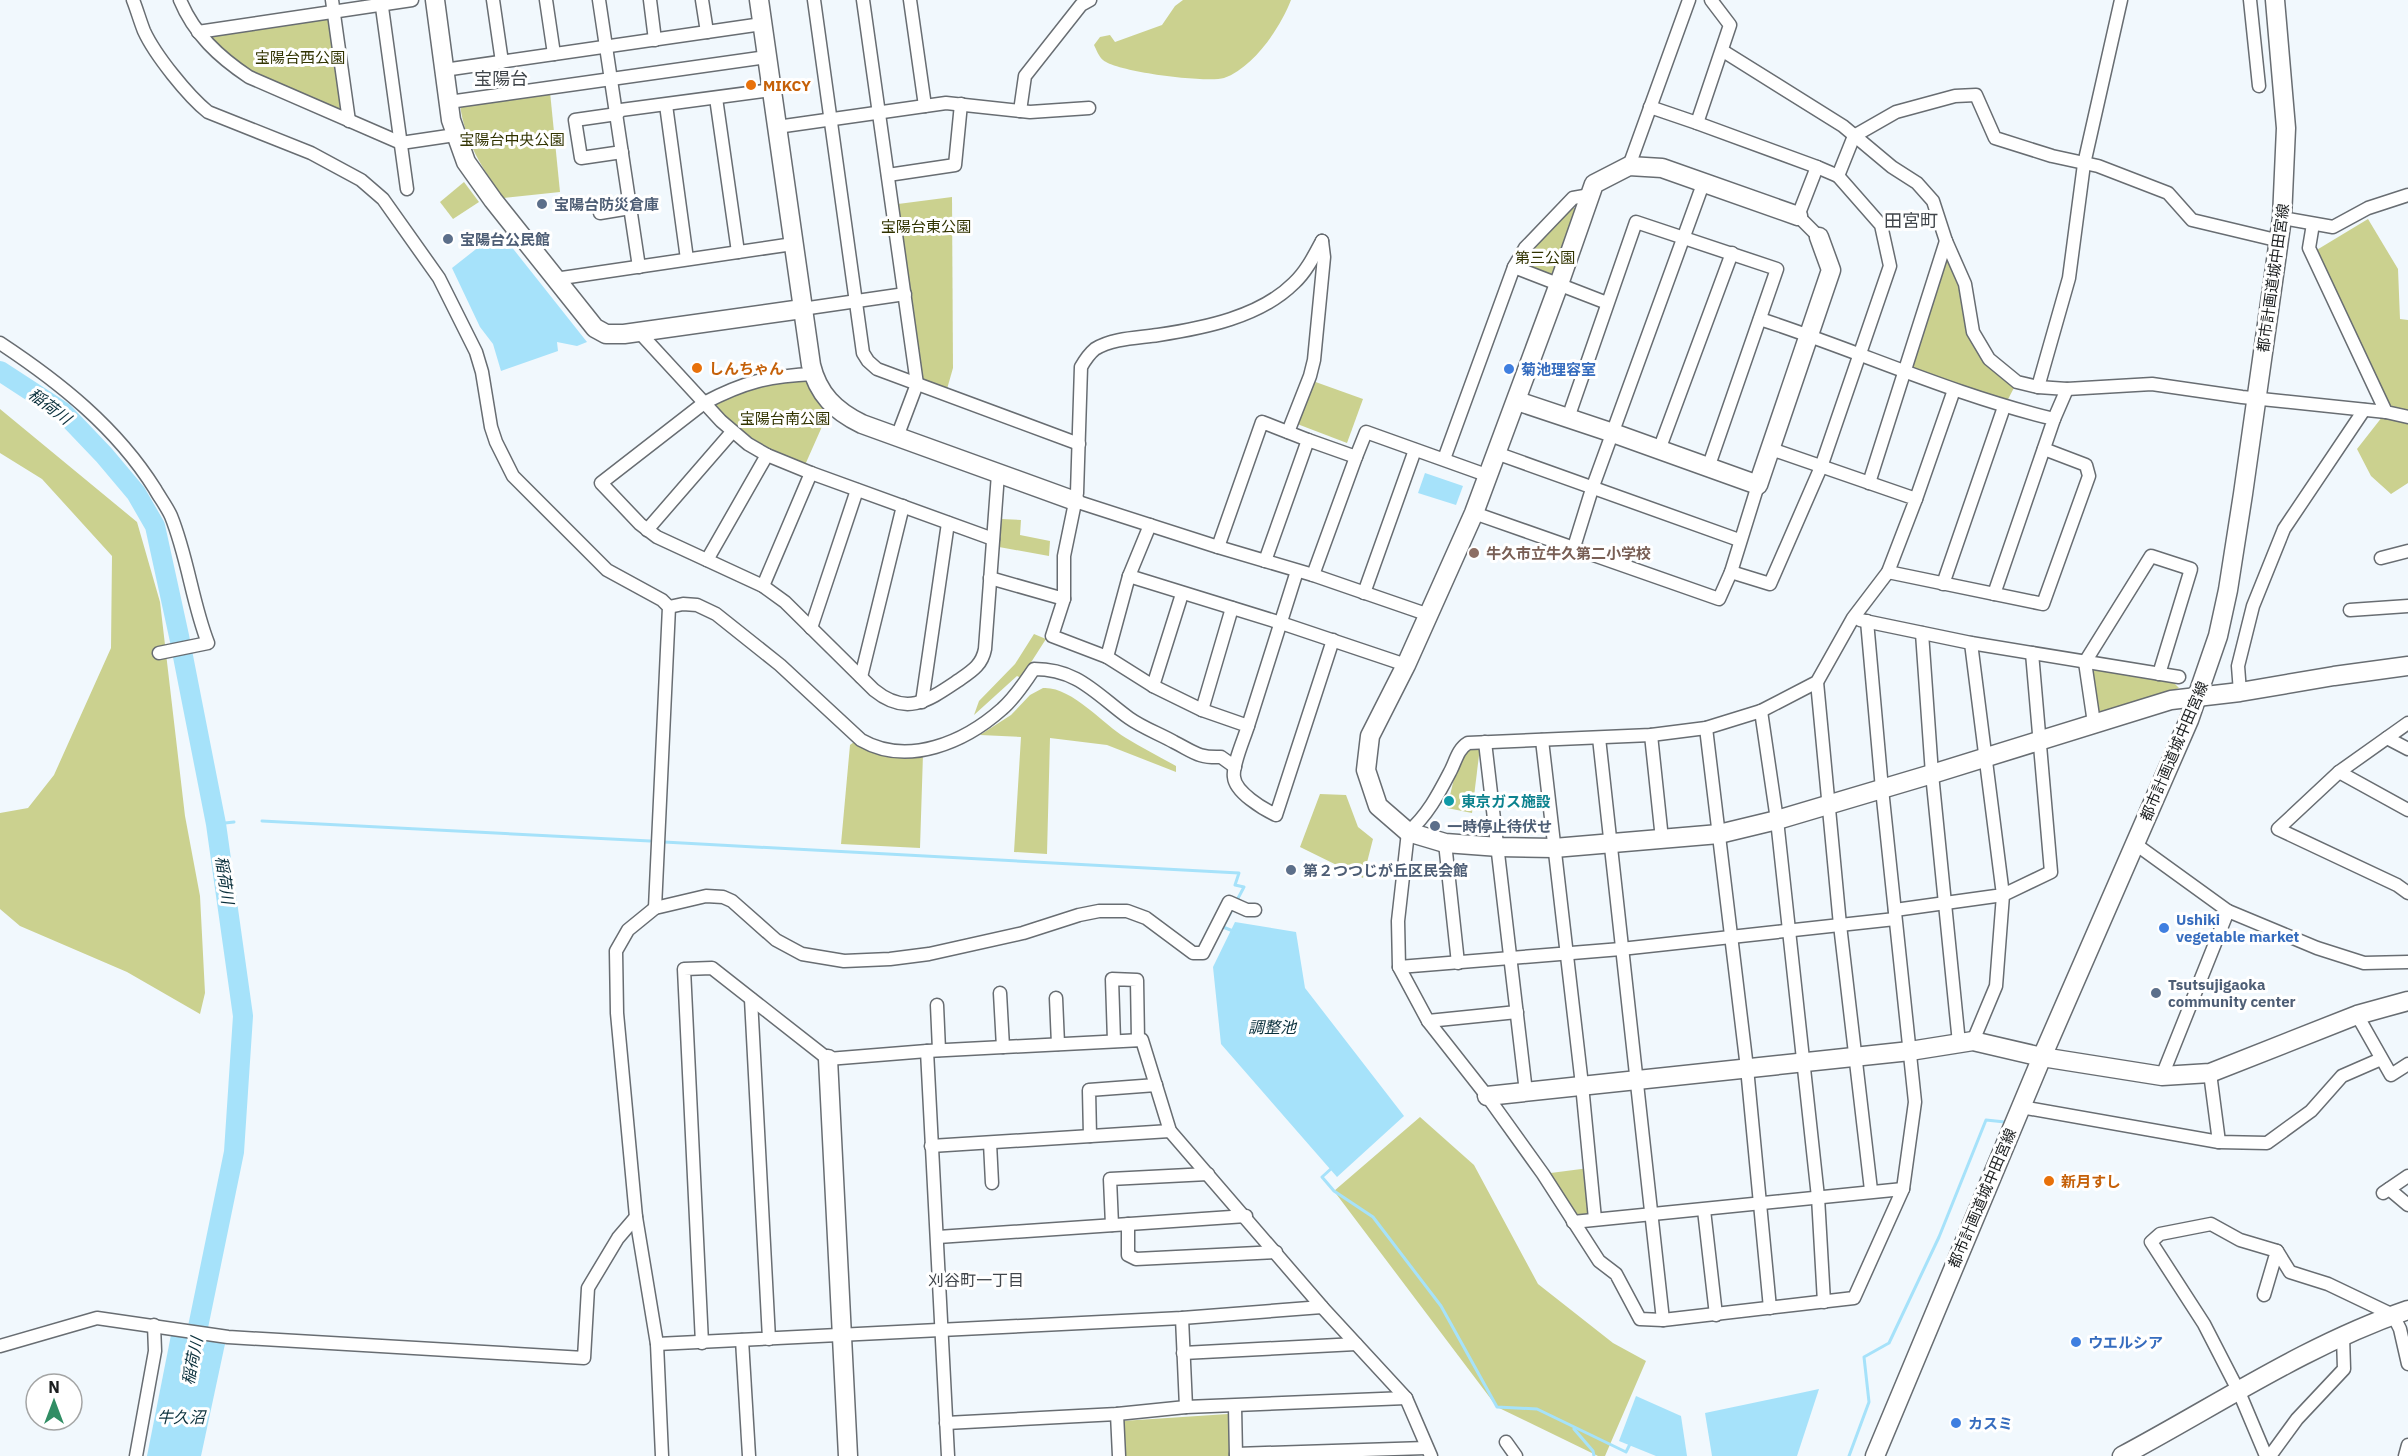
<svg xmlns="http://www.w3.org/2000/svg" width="2408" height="1456" font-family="'IBM Plex Sans','Noto Sans JP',sans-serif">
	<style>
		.green { fill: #cbd18f }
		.water { fill: #a6e2fa }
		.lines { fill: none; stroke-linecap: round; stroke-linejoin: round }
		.stream { stroke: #a6e2fa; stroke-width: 3 }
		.river { stroke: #a6e2fa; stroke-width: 20 }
		.street-casing { stroke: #686d72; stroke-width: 15 }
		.secondary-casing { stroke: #686d72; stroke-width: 21 }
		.street { stroke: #fff; stroke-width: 12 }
		.secondary { stroke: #fff; stroke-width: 18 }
		.food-dot { fill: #e8710a; stroke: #fff; stroke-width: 2 }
		.service-dot { fill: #5c6f8a; stroke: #fff; stroke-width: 2 }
		.shop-dot { fill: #3f7fe0; stroke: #fff; stroke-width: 2 }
		.education-dot { fill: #8d6e63; stroke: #fff; stroke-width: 2 }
		.culture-dot { fill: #0f9aa8; stroke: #fff; stroke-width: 2 }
		.labels { text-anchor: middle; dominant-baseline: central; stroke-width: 6; stroke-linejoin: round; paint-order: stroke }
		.park-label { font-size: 15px; fill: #313300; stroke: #fff }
		.food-label { font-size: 15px; font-weight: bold; fill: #c56008; stroke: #fff; text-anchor: start }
		.service-label { font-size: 15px; font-weight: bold; fill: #4e5e75; stroke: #fff; text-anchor: start }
		.street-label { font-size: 15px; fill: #1b1e1f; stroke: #fff }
		.shop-label { font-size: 15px; font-weight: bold; fill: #366cbe; stroke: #fff; text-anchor: start }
		.education-label { font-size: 15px; font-weight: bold; fill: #785e54; stroke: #fff; text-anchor: start }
		.culture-label { font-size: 15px; font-weight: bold; fill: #0d838f; stroke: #fff; text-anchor: start }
		.water-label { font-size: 16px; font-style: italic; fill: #092f3b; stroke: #fff }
		.neighbourhood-label { font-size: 16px; fill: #40454a; stroke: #fff }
		.quarter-label { font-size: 18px; fill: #40454a; stroke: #fff }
	</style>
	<rect width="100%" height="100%" fill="#f1f8fd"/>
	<g class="green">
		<path d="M1183,0H1291C1280,28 1254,67 1224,78C1207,83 1116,72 1103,60C1099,57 1096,49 1094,45L1100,37L1110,35L1115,42L1162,25L1175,6Z"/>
		<polygon points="326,18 331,21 342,107 338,111 251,73 210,39 213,34"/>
		<path d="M550,92L560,192L504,198C482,169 465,142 460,105Z"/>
		<polygon points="464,182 479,202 453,219 440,202"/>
		<polygon points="952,197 953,368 947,389 922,380 898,204"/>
		<polygon points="1572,208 1576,208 1578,212 1556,273 1550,278 1523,268 1524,256"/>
		<polygon points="2368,219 2398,269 2400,319 2408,320 2408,483 2391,494 2371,476 2357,449 2386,412 2315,251"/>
		<polygon points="1946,241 1973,332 1989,359 2017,382 2004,407 1905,373"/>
		<path d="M803,380L808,382L816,399L828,413L805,465C768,449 745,437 716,408L717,403C748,388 769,384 803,380Z"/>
		<polygon points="1310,380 1363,399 1347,443 1292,422"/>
		<polygon points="0,409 137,522 160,602 185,816 200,896 205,993 200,1014 127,972 20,926 0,909 0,813 28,808 54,775 111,648 112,556 42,479 0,453"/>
		<polygon points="1001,519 1021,520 1020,535 1050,541 1049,556 999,547"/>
		<polygon points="1034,634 1046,639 1021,678 1017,676 974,715 979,701 1015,664"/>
		<polygon points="2090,667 2172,681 2179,688 2096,716"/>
		<path d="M1043,688C1071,686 1103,724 1126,738C1142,748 1160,757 1176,766V772L1107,745L1050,738L1047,854L1014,852L1021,737L980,735L1011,715L1030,695Z"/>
		<path d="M854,742C877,756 897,761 923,754L920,848L841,844L850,745Z"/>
		<polygon points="1480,747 1472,813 1447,808 1456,770 1468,748"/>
		<polygon points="1320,794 1346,795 1358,827 1373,839 1363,878 1300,847"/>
		<polygon points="1420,1117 1474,1165 1538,1284 1613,1343 1646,1361 1605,1456 1598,1456 1497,1407 1334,1191"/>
		<polygon points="1589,1168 1595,1219 1573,1222 1543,1174"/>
		<polygon points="1228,1414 1230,1456 1124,1456 1122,1421"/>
	</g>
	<g class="water">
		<polygon points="499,231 587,342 577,346 557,342 558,351 501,371 493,344 480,327 452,268"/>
		<polygon points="1425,473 1463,486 1456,505 1418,493"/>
		<polygon points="1235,922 1296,932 1305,988 1404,1116 1337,1177 1221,1044 1213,967"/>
		<polygon points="171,1335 225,1344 201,1456 147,1456"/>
		<polygon points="1819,1389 1797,1456 1712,1456 1705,1413"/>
		<polygon points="1636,1396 1681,1416 1687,1456 1656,1456 1619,1441"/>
	</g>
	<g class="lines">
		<g class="stream">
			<polyline points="262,821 650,841"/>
			<polyline points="216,824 234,822"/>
			<polyline points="664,842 1239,873 1235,885 1244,887 1236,902"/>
			<polyline points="1233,931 1223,927 1233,908"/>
			<polyline points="1333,1167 1322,1177 1334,1191 1373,1217 1441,1306 1497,1407 1537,1409 1626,1452 1630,1444"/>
			<polyline points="1574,1429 1593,1451 1594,1456"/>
			<polyline points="1849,1456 1869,1402 1864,1357 1889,1343 1939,1237 1986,1120 2005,1122"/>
		</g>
		<polyline class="river" points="0,371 63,412 104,455 136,493 155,526 179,636 216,824 243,1016 234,1152 190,1366"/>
		<g class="street-casing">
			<g id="street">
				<path d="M133,0C137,10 140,21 144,31C155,55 188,96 208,112L311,153L361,180L383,199L439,278L476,352L482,372L491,427L496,442L513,476L607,570L662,600L669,607L655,908"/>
				<path d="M180,0C194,34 219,57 249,77L401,143L455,135"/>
				<polyline points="332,0 349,121"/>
				<polyline points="381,0 407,189"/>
				<polyline points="493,0 502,62"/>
				<polyline points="546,0 554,54"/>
				<polyline points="599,0 639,267"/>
				<polyline points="650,0 655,40"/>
				<polyline points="702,0 707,32"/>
				<polyline points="814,0 863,353 868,361 877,369 1079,444"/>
				<polyline points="863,0 917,384 897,437"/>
				<polyline points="910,0 925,106"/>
				<polyline points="2250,0 2259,86"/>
				<polyline points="198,32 412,0"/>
				<polyline points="1723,51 1843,126 1892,167 1917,183 1933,201 1946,241 1965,284 1973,332 1989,359 2017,382 2038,387 2067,389 2152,384 2242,397 2386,412"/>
				<polyline points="444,70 762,24"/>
				<polyline points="716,98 738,252"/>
				<polyline points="449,102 767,57"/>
				<polyline points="666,105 687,259"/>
				<polyline points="1650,107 1697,123 1817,167"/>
				<polyline points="1020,111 1025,76 1081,5 1090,0"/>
				<polyline points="1697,123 1730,25 1711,0"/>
				<polyline points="777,127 946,103 1030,112 1089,108"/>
				<polyline points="622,152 581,158 575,120 617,114 621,110 771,90"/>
				<polyline points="1629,166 1689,0"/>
				<polyline points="888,175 955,165 961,104"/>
				<polyline points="600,213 630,208"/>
				<polyline points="2282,218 2333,227 2368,208 2408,195"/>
				<polyline points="2313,224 2309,248 2386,412 2408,417"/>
				<polyline points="1819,237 1798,216 1817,167 1838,176 1854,136 1896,112 1955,96 1976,95 1995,138 2052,156 2098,166 2168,193 2192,220 2280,241"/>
				<path d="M1322,241C1314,256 1306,272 1294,283C1260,317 1204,328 1158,335C1138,338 1113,338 1095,349C1089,354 1085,360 1081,367L1077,493L1064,556V599L1052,636L1107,657L1153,686L1202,710L1248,726C1244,739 1232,766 1234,777C1235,792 1263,809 1276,815L1333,640"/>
				<polyline points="1514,267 1525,248 1573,198 1590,195"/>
				<polyline points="555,279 793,244"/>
				<polyline points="802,309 905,294"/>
				<path d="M1760,319C1859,351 1953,395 2054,419L1994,594"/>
				<polyline points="639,332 721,421 748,444 767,455 811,473 993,539"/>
				<path d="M0,343C59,382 116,427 155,489C160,498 167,507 171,516C188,558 192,602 208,643L159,653"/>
				<path d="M813,374C768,376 744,382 704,403L601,483L640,524L657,537L763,586L785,602L874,690C907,717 929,700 959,680C972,671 982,665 985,649L998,474"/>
				<polyline points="2038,387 2069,278 2084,164 2121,0"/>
				<polyline points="1568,418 1636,222 1777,269 1708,468"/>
				<polyline points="2054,419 2067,389"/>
				<polyline points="1288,432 1310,376 1314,360 1324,257 1322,241"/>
				<path d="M1771,449L1916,499L1888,572L1853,618L1817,682L1761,711L1706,728L1651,735L1468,743C1458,749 1456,760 1451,770C1439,793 1428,815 1408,832L1398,921L1399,967L1428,1021L1487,1096L1543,1174L1599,1261L1616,1274L1640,1319L1663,1320L1854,1298L1903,1189L1915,1102L1882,789L1867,621"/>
				<polyline points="1659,450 1732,253"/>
				<polyline points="1496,453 1739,540"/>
				<polyline points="1444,459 1514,267 1607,303"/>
				<polyline points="1869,483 1946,241"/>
				<polyline points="1916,499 1954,390"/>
				<polyline points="1075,501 1218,547 1313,575 1429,615"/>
				<polyline points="1474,513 1719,599 1731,572 1758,485"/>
				<polyline points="647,530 732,432"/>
				<polyline points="1218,547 1262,422 1308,440"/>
				<polyline points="1574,547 1592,489 1703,184"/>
				<polyline points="2381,558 2408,551"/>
				<polyline points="707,560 767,455"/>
				<polyline points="1265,561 1308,440 1356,457 1366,432 1489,476"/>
				<polyline points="1731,572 1770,584 1821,467 1890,266 1881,225 1838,176"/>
				<polyline points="1888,572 2043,604 2089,476 2086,465 2044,449"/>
				<polyline points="1313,575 1356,457"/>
				<polyline points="1129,576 1281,623 1406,665"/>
				<polyline points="990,578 1064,599"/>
				<polyline points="1943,584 2004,407"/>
				<polyline points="763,586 811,473"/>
				<polyline points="1364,593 1415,450"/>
				<path d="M669,607L683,604L697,605L716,614L780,665L861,740C908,767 965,742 1002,709C1015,698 1024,683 1034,669C1078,669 1096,694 1129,718C1143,728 1160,734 1174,742C1194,752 1198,758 1221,757L1235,767"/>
				<polyline points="2350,610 2408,606"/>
				<polyline points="1860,620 1971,643 2179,677"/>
				<polyline points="811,628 857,490"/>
				<polyline points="1922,633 1932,774 1959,1043"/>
				<polyline points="1107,657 1129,576 1150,525"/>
				<polyline points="861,677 903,506"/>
				<polyline points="1817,682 1840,925 1871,1190"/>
				<polyline points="1153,686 1182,594"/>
				<polyline points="2240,692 2238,666 2253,606 2284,529 2364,410"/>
				<polyline points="922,702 948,523"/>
				<polyline points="1202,710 1232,608"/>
				<polyline points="1761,711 1777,820 1818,1197 1824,1302"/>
				<polyline points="2094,723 2085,662 2151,556 2191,569 2159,674"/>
				<polyline points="2408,723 2339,772 2278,829 2397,885 2408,893"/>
				<polyline points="1248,726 1297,571"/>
				<polyline points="1706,728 1747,1068 1770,1308"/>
				<polyline points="1651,735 1662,839"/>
				<polyline points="1599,738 1663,1320"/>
				<polyline points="2387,738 2408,749"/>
				<polyline points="1542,740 1582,1085 1595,1219"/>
				<polyline points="1485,742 1526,1092"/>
				<polyline points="2339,772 2408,810"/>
				<polyline points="1445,843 1458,963"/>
				<polyline points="2134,843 2228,911"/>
				<polyline points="1895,910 2003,895 1971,643"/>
				<polyline points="1399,967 1621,949 1895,919"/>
				<polyline points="1000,993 1003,1047"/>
				<polyline points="1056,998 1058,1044"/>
				<polyline points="751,999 769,1339"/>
				<polyline points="937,1005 939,1050"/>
				<polyline points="2357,1015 2391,1075 2408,1064"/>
				<polyline points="1428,1021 1517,1012"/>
				<polyline points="1114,1041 1112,979 1137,980 1138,1040"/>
				<polyline points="1973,1041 1996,986 2003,895 2051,872 2032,653"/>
				<polyline points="927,1051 948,1456"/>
				<polyline points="2210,1073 2219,1142"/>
				<polyline points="2162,1076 2228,911 2317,948 2364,963 2408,962"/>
				<polyline points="2021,1107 2219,1142 2267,1143 2311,1111 2342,1076 2381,1059"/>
				<polyline points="1090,1136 1089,1090 1156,1085"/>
				<polyline points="990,1143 992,1183"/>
				<polyline points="931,1146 1170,1131"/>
				<polyline points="2389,1189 2408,1205"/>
				<polyline points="2383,1193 2408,1176"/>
				<polyline points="1704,1210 1716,1315"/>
				<polyline points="1573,1222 1903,1189"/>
				<polyline points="1128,1224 1128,1255 1136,1259 1276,1252"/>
				<polyline points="1112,1225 1110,1179 1208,1174"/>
				<polyline points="938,1237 1246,1216"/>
				<polyline points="2277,1251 2290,1272 2328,1284 2393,1315 2400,1329 2408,1364"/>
				<polyline points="2264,1295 2277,1251 2240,1240 2211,1224 2160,1234 2151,1242 2204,1324 2239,1392 2266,1456"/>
				<polyline points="1182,1318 1186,1407"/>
				<polyline points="742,1340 749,1456"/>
				<polyline points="702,1343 684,969 712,968 828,1059 927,1051 1142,1040 1170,1131 1322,1307 1406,1398 1431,1456"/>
				<polyline points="657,1344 1182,1318 1322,1307"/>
				<polyline points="0,1346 97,1318 228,1337 584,1358 588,1288 618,1238 636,1217"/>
				<polyline points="1183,1353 1356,1344"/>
				<polyline points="1235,1406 1236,1456"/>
				<polyline points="1117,1414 1119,1456"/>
				<polyline points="946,1423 1117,1414 1186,1407 1406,1398"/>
				<polyline points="1506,1442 1516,1456"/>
				<polyline points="1236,1454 1426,1448"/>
				<polyline points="136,1456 155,1351 154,1325"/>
				<polyline points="662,1456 657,1344 636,1217 617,1013 616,951 628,930 655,908 706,896 723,897 732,901 776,940 802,954 844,961 890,959 929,954 1023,933 1079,915 1099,911 1127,911 1146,918 1193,953 1203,953 1229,902 1247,910 1255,910"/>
				<polyline points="2270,1456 2297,1419 2344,1369 2343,1336"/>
				<polyline points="2405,1456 2408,1445"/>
			</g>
		</g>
		<g class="secondary-casing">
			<g id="secondary">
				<polyline points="435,0 451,120 466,162 493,200 595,328 606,334 624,334 802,309"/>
				<path d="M759,0L811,365C818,394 835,411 862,424L1075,501"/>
				<polyline points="1798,216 1662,168 1629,166 1594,184 1559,284 1474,513 1406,665 1370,736 1366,770 1378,806 1408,832 1445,843 1499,847 1554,848 1719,834 1777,820 1932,774 2171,700 2240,692 2334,676 2408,666"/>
				<polyline points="1517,401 1613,433 1758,485 1831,270 1819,237"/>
				<polyline points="828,1059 848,1456"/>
				<polyline points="1487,1096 1910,1051 1973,1041 2042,1057 2162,1076 2210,1073 2357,1015 2408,1001"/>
				<polyline points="1875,1456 2042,1057 2189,720 2218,636 2228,590 2243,494 2282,218 2286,128 2275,0"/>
				<path d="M2122,1456C2216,1406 2306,1345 2408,1310"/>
			</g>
		</g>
		<use href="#street" class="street"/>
		<use href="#secondary" class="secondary"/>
	</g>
	<g class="food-dot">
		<circle cx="751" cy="85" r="6"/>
		<circle cx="697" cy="368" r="6"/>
		<circle cx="2049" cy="1181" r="6"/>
	</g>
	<g class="service-dot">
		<circle cx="542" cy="204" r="6"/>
		<circle cx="448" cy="239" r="6"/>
		<circle cx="1435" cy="826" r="6"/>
		<circle cx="1291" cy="870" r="6"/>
		<circle cx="2156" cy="993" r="6"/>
	</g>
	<g class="shop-dot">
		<circle cx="1509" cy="369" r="6"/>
		<circle cx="2164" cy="928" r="6"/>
		<circle cx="2076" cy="1342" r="6"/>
		<circle cx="1956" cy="1423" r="6"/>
	</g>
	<circle class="education-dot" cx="1474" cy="553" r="6"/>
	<circle class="culture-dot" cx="1449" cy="801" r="6"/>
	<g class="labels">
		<g class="park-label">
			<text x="300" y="57">宝陽台西公園</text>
			<text x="512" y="139">宝陽台中央公園</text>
			<text x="926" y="226">宝陽台東公園</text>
			<text x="1545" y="257">第三公園</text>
			<text x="785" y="418">宝陽台南公園</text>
		</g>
		<g class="food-label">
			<text x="763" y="85">MIKCY</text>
			<text x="709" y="368">しんちゃん</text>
			<text x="2061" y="1181">新月すし</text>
		</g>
		<g class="service-label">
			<text x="554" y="204">宝陽台防災倉庫</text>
			<text x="460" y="239">宝陽台公民館</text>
			<text x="1447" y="826">一時停止待伏せ</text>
			<text x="1303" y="870">第２つつじが丘区民会館</text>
			<text x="2168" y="984">Tsutsujigaoka<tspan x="2168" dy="17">community center</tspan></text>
		</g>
		<g class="street-label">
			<text transform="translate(2273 278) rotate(-82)">都市計画道城中田宮線</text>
			<text transform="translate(2174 751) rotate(-67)">都市計画道城中田宮線</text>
			<text transform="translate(1982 1198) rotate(-67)">都市計画道城中田宮線</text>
		</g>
		<g class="shop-label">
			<text x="1521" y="369">菊池理容室</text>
			<text x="2176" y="919">Ushiki<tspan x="2176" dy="17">vegetable market</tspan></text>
			<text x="2088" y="1342">ウエルシア</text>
			<text x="1968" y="1423">カスミ</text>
		</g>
		<g class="education-label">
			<text x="1486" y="553">牛久市立牛久第二小学校</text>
		</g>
		<g class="culture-label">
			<text x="1461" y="801">東京ガス施設</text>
		</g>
		<g class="water-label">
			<text transform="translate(50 406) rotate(37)">稲荷川</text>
			<text transform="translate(225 880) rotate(82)">稲荷川</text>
			<text x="1272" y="1027">調整池</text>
			<text transform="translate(192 1361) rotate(-79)">稲荷川</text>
			<text x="181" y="1417">牛久沼</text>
		</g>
		<g class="neighbourhood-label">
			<text x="976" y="1280">刈谷町一丁目</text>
		</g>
		<g class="quarter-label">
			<text x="501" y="78">宝陽台</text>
			<text x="1911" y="220">田宮町</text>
		</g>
	</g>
	<g transform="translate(54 1402)"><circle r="28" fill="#ffffff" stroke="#a4a5a5" stroke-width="1.5"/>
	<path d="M0-4.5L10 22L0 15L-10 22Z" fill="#308d64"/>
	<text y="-9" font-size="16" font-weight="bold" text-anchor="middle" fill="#1b1e1f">N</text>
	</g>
</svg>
